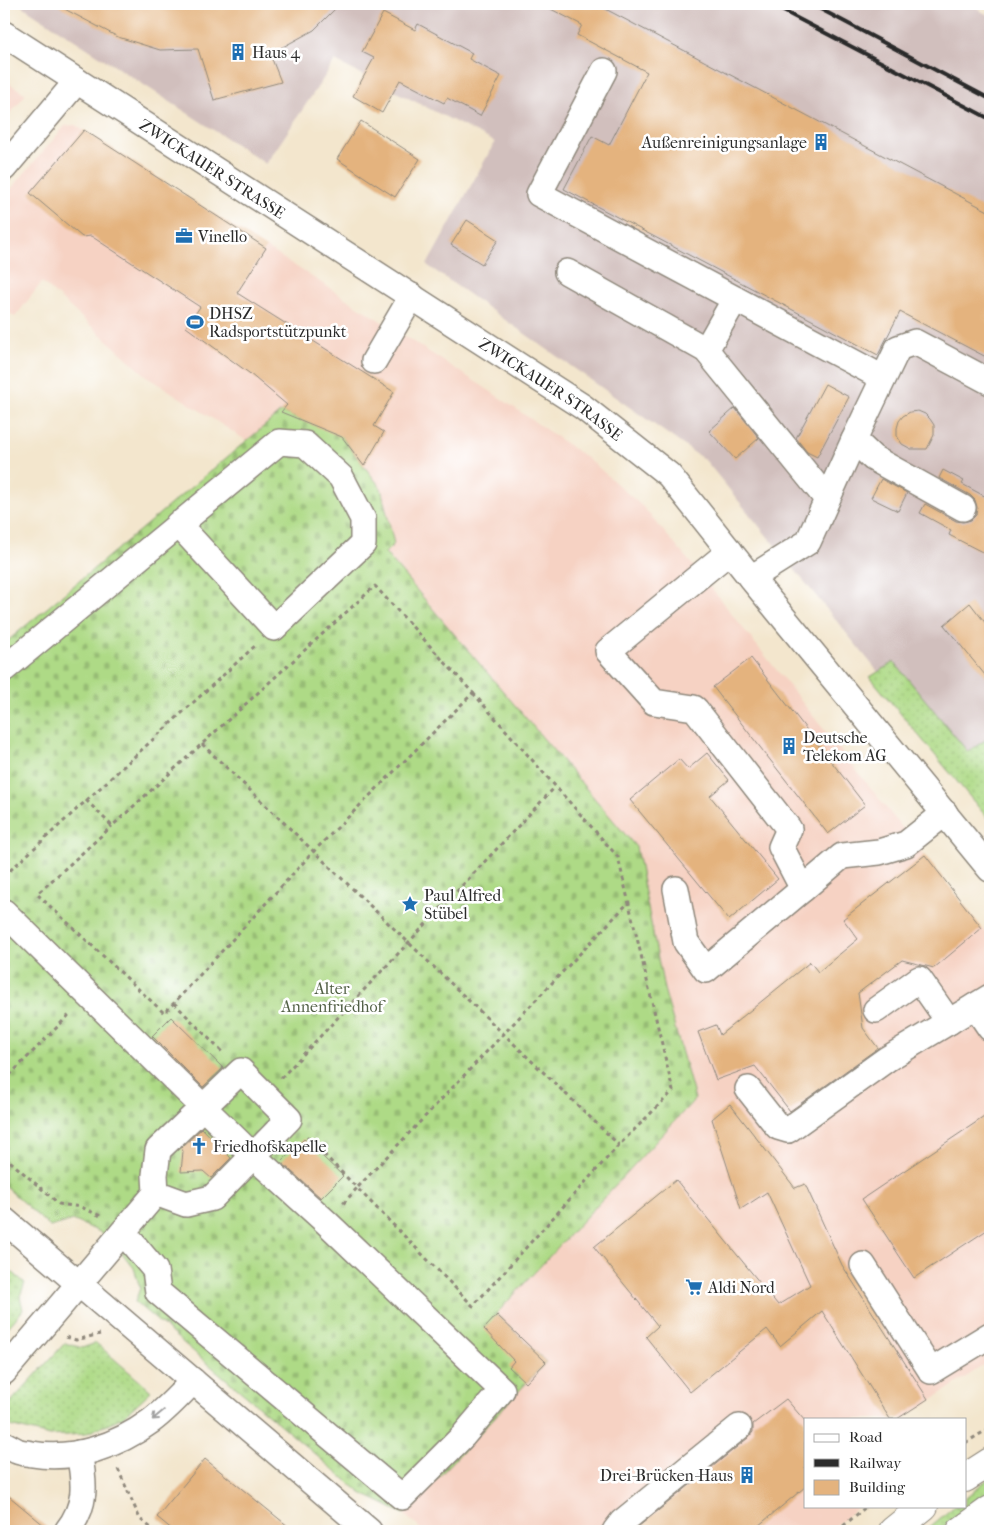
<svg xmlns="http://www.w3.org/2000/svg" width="994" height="1535" font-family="'IM FELL French Canon',serif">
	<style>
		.built { fill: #f6d2c3 }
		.railway { fill: #d1bfbd }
		.grass { fill: url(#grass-dots); stroke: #6c8258 }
		.cemetery { fill: url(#cemetery-stones); stroke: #6c8258 }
		.building { fill: #e4b37e }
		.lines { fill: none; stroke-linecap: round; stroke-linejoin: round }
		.minor-casing { stroke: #8f887c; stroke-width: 28 }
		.major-casing { stroke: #8f887c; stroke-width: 30 }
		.path { stroke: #8f887c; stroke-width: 3; stroke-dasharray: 4 4; stroke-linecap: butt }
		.minor { stroke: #fff; stroke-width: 25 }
		.major { stroke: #fff; stroke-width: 28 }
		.rail { stroke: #2b2b2b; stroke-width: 4 }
		.oneway { stroke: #a0a0a0 }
		.labels { text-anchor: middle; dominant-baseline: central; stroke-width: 5; stroke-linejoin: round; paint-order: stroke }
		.poi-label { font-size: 16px; fill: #2b2b2b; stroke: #fff; text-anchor: start }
		.street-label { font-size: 16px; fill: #2b2b2b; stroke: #fff }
		.park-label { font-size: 16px; fill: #526046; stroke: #fff }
	</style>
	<defs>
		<pattern id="grass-dots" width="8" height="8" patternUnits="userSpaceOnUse" patternTransform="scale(1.25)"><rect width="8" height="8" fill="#aeda86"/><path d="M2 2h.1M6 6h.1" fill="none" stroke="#96bb74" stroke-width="1.8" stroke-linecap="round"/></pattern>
		<pattern id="cemetery-stones" width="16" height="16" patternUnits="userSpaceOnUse" patternTransform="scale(1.25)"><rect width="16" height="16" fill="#aeda86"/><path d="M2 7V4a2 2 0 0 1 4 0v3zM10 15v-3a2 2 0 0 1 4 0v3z" fill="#96bb74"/></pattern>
	</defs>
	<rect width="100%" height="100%" fill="#fff"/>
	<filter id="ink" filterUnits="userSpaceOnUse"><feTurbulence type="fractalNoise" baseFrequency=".02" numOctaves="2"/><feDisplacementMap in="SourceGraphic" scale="10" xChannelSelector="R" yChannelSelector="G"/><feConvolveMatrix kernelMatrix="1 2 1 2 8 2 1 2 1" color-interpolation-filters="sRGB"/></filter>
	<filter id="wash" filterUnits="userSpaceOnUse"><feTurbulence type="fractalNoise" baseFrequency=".0096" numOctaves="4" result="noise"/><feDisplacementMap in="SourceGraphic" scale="20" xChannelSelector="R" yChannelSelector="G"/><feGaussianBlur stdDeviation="1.12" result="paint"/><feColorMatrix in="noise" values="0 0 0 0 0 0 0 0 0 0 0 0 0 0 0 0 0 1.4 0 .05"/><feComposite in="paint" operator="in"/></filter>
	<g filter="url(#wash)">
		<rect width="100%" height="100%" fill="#f3e6cd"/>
		<g class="built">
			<polygon points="4,80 26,94 4,121"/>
			<polygon points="75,125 490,391 590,460 644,508 700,574 990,938 990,1361 903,1419 805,1419 805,1506 859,1506 829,1531 423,1531 404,1514 546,1362 496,1314 695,1099 664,989 385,553 279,414 247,441 148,377 42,282 15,317 4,309 4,197 65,126"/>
		</g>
		<polygon class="railway" points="19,4 968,4 990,16 990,809 706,461 427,265 495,142 335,61 266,164"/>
		<g class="grass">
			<polygon points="894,662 968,752 988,738 990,741 990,821 870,677"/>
			<polygon points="4,1265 25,1283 20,1296 23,1310 4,1332"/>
			<polygon points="65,1343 82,1348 96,1343 151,1391 123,1417 85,1434 50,1436 10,1426 5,1416 8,1405"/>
			<polygon points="990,1477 990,1492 937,1531 925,1531 955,1506 965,1506 965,1498"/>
		</g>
		<polygon class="cemetery" points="281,412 340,435 381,488 394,544 385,553 636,847 664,989 695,1099 496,1314 546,1362 404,1514 361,1493 135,1302 140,1288 134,1268 114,1243 100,1232 73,1220 50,1227 4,1185 4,644"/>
		<g id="blocks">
			<g class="building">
				<polygon points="55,4 340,4 314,30 270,54 281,82 214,100 198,49 160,50 118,37"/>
				<polygon points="541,4 596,4 990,212 990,359 900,312 878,355 564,189 592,136 609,145 647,72 577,35 582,25"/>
				<polygon points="383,13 415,30 418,24 472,53 469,59 501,76 480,116 447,98 444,103 400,80 382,113 353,96 374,58 362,52"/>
				<polygon points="361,121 420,159 395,197 337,159"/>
				<polygon points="84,130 266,248 237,293 394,392 374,426 384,432 364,466 342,437 281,412 287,405 249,373 186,327 200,307 91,236 82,237 30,193"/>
				<polygon points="467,220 498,240 482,264 451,245"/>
				<polygon points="825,384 849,397 817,457 807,452 796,438"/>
				<polygon points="735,408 759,438 735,459 709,431"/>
				<polygon points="918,411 925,414 930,419 934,425 934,435 927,449 911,449 902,444 897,436 897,428 899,421 903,416 910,412"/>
				<polygon points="943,470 964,481 962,484 990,499 990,556 949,535 951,530 920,513 925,504 956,521 963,522 971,520 976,515 977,507 975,500 970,495 939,478"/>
				<polygon points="881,479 907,493 898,511 871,498"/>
				<polygon points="970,603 990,629 990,681 944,625"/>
				<polygon points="751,658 865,805 828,834 713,687"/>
				<polygon points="707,753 729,780 710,796 778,879 729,920 630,800 679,759 688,769"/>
				<polygon points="925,855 982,928 934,968 902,960 858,993 863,1028 878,1048 790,1111 755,1066 716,1080 698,1032 716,1025 720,1035 810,962 818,972 858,939 843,919"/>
				<polygon points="171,1017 223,1068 203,1087 152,1036"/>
				<polygon points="730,1104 795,1188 805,1184 842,1265 928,1399 897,1419 890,1419 822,1311 780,1346 767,1329 690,1392 646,1337 658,1326 594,1247 676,1180 778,1305 810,1285 767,1192 741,1209 712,1119"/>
				<polygon points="990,1113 990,1228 914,1278 862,1199"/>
				<polygon points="202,1128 231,1158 211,1178 203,1171 181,1172 183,1151 181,1148"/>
				<polygon points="304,1139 343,1176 321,1198 281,1162"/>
				<polygon points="497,1315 546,1362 526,1383 509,1367 514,1361 484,1329"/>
				<polygon points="786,1399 805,1421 805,1487 752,1531 633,1531 748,1438 753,1432 753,1424"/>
				<polygon points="205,1459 294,1531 174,1531 157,1517"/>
				<polygon points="4,1492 51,1531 4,1531"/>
			</g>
		</g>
	</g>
	<g filter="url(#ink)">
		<use href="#blocks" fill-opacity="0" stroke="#8f887c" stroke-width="1"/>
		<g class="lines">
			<g class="minor-casing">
				<g id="minor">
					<path id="s1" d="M4,34L583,407L669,475L751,578L990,869"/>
					<polyline points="604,71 539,194 883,378"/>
					<polyline points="4,168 77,81"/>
					<polyline points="567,272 706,350 827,499"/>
					<polyline points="706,350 735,299"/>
					<polyline points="374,361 412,296"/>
					<polyline points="854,440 873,458 963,508"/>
					<polyline points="730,551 608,651 654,702 694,708 696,710 789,829 781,847 803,889 842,856 879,852 906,844 945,813"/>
					<polyline points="751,578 808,542 854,440 898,348 915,342 990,382"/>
					<polyline points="4,669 279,442 305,444 341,477 363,519 363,544 274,628 178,524"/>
					<polyline points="676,889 686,942 706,970 803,889"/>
					<polyline points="4,912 253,1156 326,1222 502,1390 463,1436 402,1497 158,1292 155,1270 123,1232"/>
					<polyline points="975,1006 990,1028"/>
					<polyline points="876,1010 919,979 949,1022"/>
					<polyline points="748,1089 778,1127 788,1130 887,1059 990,997"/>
					<polyline points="4,1220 369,1531"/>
					<polyline points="863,1265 931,1371 990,1335"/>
					<polyline points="4,1372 156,1193 155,1175 158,1150 241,1071 289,1119 212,1198 186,1204 156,1193"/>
					<path d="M4,1444C8,1446 13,1449 17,1451C22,1453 27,1453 32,1454C74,1461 117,1446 151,1421C167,1409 180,1395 193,1381"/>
					<path d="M67,1531C87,1506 85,1483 79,1453"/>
					<polyline points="615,1531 622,1522 739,1427"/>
				</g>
			</g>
			<g class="major-casing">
				<g id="major">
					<polyline points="965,1478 990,1462"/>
					<polyline points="893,1531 924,1506"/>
					<polyline points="961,1531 990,1510"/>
				</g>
			</g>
			<g class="path">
				<polyline points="473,693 618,857 673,1091 619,1145 473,1306 357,1188 629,902"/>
				<polyline points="202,744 619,1145"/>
				<polyline points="86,800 112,826 375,586 473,693 314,851 174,1003 164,1013 37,894 112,826"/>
				<polyline points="4,876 256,645"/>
				<polyline points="174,1003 223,1053"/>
				<polyline points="281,1078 555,787"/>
				<polyline points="4,1081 70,1014"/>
				<polyline points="307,1137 357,1188 342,1205"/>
				<polyline points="4,1156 59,1204 81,1207 103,1217"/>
				<polyline points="66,1337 76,1340 100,1334"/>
				<polyline points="965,1443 990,1428"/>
				<polyline points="118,1469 140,1519 155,1531"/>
				<polyline points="837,1531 867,1506"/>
			</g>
			<use href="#minor" class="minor"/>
			<use href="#major" class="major"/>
			<g class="rail">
				<polyline points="770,4 990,119"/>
				<polyline points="811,4 990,99"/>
			</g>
		</g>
		<defs><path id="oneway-shaft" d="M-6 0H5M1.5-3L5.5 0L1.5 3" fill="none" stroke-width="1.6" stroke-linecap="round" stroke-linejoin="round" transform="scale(1.25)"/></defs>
		<use class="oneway" href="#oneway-shaft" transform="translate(158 1415) rotate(140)"/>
	</g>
	<defs>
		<g id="building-bare" transform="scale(1.35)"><path d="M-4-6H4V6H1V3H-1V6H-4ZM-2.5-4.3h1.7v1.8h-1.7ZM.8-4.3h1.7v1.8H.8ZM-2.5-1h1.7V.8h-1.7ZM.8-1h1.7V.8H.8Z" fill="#1f6fb2" stroke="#fff" stroke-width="2.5" paint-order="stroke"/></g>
		<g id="office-bare" transform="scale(1.35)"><path d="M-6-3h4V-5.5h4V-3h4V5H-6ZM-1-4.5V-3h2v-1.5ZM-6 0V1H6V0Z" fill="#1f6fb2" stroke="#fff" stroke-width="2.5" paint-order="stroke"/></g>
		<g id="stadium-bare" transform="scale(1.35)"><path d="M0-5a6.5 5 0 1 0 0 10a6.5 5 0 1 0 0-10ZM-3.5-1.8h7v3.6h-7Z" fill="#1f6fb2" stroke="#fff" stroke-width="2.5" paint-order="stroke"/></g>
		<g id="sight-bare" transform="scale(1.35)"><path d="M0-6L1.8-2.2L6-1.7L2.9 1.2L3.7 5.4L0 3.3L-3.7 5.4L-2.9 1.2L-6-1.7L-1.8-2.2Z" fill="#1f6fb2" stroke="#fff" stroke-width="2.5" paint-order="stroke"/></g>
		<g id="church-bare" transform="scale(1.35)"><path d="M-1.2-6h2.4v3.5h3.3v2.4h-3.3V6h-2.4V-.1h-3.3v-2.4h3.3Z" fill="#1f6fb2" stroke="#fff" stroke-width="2.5" paint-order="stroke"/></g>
		<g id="supermarket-bare" transform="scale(1.35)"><path d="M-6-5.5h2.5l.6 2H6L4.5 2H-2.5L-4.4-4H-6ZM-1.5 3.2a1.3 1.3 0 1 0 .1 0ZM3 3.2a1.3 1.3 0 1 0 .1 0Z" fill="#1f6fb2" stroke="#fff" stroke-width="2.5" paint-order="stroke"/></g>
	</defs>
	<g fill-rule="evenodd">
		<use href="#building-bare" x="238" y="52"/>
		<use href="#building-bare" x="821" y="142"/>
		<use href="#office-bare" x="184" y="236"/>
		<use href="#stadium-bare" x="195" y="322"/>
		<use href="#building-bare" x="789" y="746"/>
		<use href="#sight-bare" x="410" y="904"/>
		<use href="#church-bare" x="199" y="1146"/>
		<use href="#supermarket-bare" x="694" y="1287"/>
		<use href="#building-bare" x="747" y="1475"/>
	</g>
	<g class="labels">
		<g class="poi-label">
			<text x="252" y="52">Haus 4</text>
			<text x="807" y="142" text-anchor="end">Außenreinigungsanlage</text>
			<text x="198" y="236">Vinello</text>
			<text x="209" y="313">DHSZ<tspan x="209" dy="18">Radsportstützpunkt</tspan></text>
			<text x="803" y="737">Deutsche<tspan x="803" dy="18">Telekom AG</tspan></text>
			<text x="424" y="895">Paul Alfred<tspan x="424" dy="18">Stübel</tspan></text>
			<text x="213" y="1146">Friedhofskapelle</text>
			<text x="708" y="1287">Aldi Nord</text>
			<text x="733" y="1475" text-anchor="end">Drei-Brücken-Haus</text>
		</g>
		<g class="street-label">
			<text stroke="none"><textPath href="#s1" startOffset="248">ZWICKAUER STRASSE</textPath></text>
			<text stroke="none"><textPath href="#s1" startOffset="652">ZWICKAUER STRASSE</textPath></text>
		</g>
		<g class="park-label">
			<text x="332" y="988">Alter<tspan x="332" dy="18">Annenfriedhof</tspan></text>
		</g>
	</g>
	<rect width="994" height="1535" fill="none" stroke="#fff" stroke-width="20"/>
	<rect x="804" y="1418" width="162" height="90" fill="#ffffff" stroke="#aaaaaa"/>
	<rect x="814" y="1434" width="25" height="8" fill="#ffffff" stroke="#aaaaaa"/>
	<text x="849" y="1442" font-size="15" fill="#2b2b2b">Road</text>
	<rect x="814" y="1459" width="25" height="8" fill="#2b2b2b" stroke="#aaaaaa"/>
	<text x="849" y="1468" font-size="15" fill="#2b2b2b">Railway</text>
	<rect x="814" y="1480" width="25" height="15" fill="#e4b37e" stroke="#aaaaaa"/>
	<text x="849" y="1492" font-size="15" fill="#2b2b2b">Building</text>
</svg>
